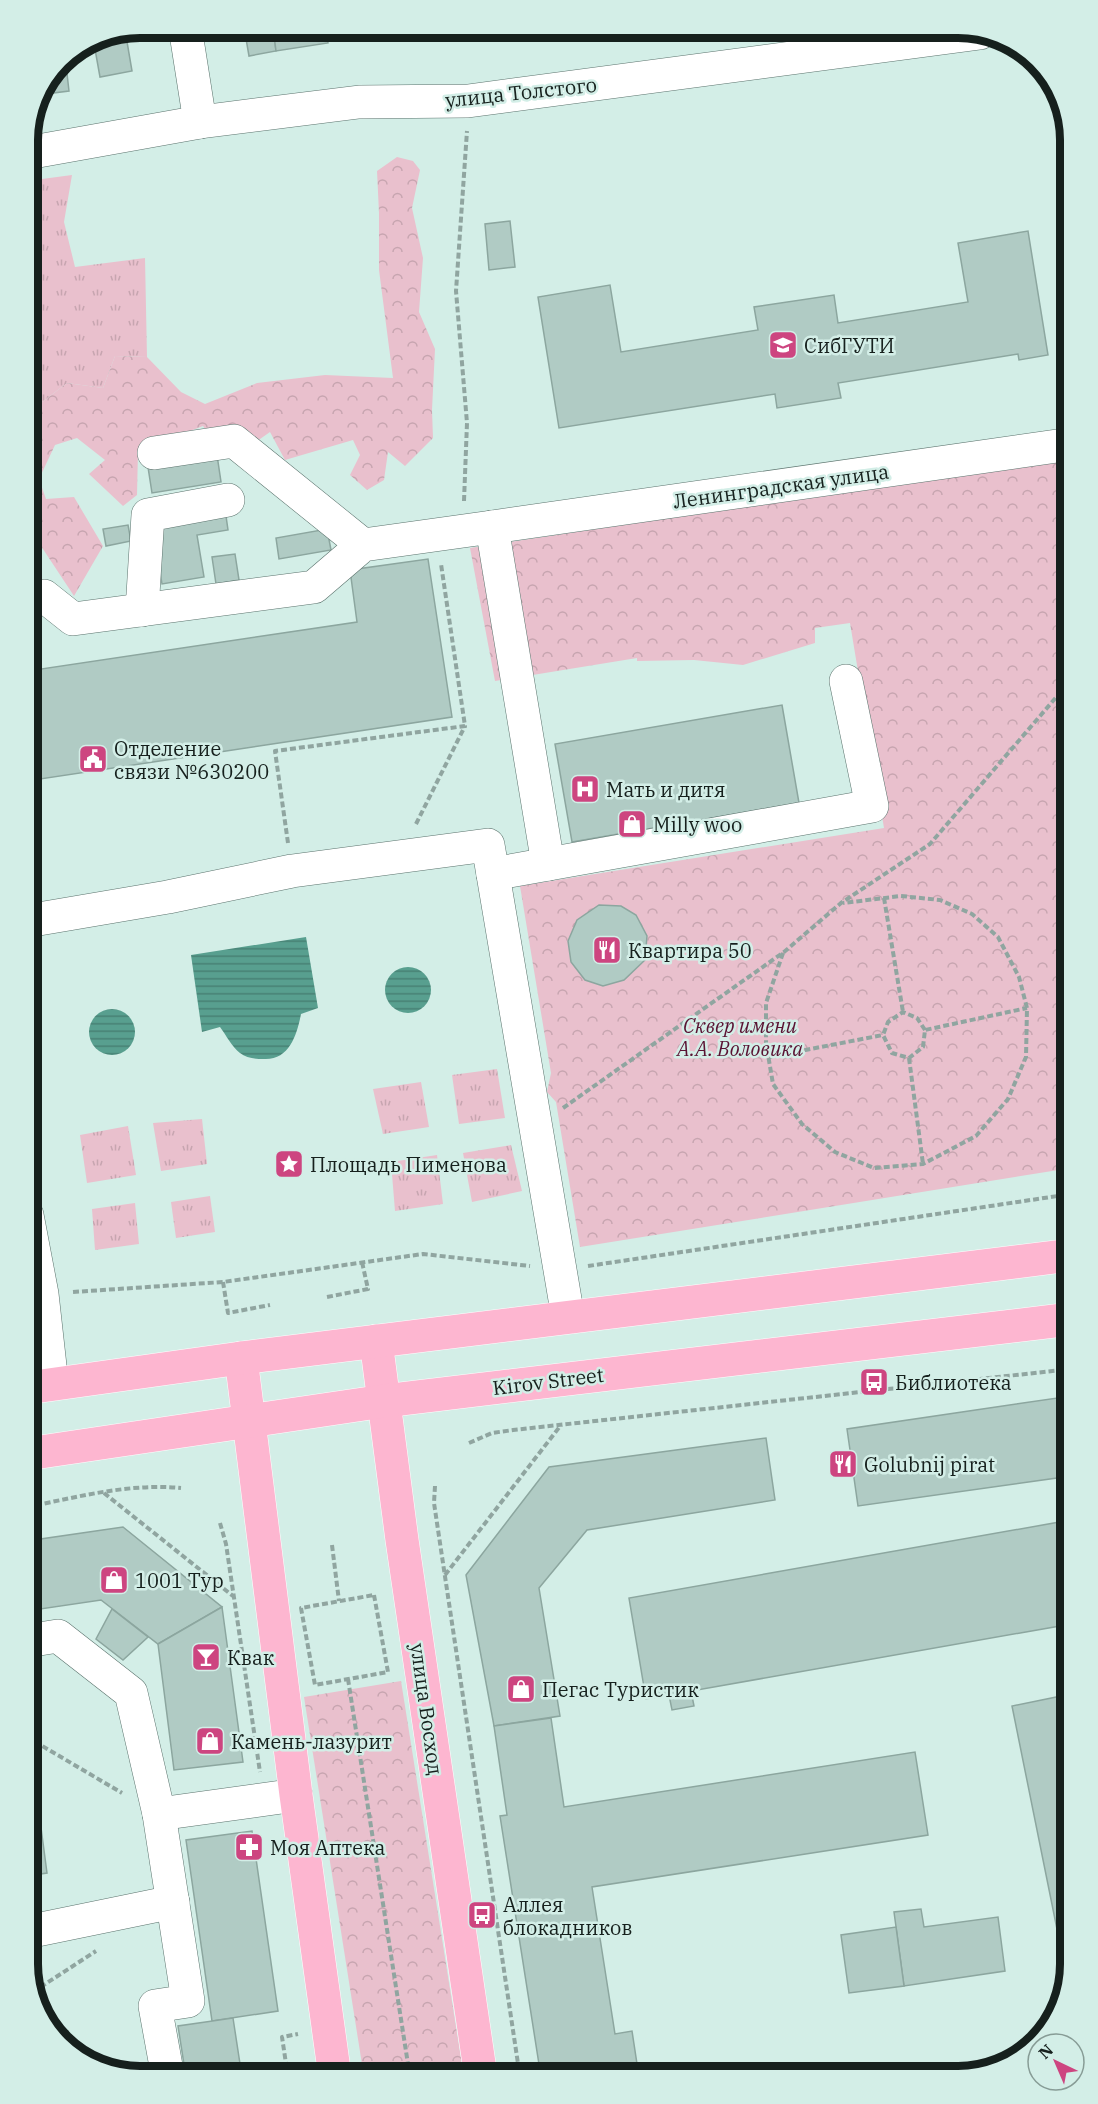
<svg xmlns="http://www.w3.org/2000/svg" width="1098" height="2104" font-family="'IBM Plex Serif',serif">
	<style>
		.grass { fill: url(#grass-tufts) }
		.forest { fill: url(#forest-crowns) }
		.water { fill: url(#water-rules) }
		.building { fill: #b0cbc4; stroke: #8ca69f; stroke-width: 1.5 }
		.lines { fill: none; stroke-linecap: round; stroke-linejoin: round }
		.minor-casing { stroke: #5b736d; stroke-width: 34 }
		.major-casing { stroke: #fff; stroke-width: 34 }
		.path { stroke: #90a5a0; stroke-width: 4; stroke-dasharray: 6 3; stroke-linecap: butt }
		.minor { stroke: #fff; stroke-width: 33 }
		.major { stroke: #fdb6d0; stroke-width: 33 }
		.labels { text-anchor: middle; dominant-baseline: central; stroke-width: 5; stroke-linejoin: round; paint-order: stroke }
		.street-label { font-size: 20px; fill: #16201d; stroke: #d3eee7 }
		.poi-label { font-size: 20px; fill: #16201d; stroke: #d3eee7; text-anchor: start }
		.park-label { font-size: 20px; font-style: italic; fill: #5a1333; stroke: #d3eee7 }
		.rim { fill: none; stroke: #16201d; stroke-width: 8 }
	</style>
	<defs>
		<pattern id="grass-tufts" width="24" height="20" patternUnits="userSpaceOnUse" patternTransform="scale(1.5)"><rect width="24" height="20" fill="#e9c0cd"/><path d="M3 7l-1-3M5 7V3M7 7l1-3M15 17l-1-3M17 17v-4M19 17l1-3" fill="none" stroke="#c7a5b0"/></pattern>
		<pattern id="forest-crowns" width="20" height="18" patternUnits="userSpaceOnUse" patternTransform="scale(1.5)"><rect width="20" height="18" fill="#e9c0cd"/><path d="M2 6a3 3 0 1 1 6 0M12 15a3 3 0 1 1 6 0" fill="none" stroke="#c7a5b0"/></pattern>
		<pattern id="water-rules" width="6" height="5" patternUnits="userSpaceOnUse" patternTransform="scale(1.5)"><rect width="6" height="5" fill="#589f8f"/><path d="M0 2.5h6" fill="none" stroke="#488174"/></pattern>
	</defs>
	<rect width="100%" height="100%" fill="#d3eee7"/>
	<g class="grass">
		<polygon points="72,175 64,222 75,267 145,258 147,357 115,356 103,388 67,383 37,406 27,389 27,181"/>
		<polygon points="497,1069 505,1118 459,1124 452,1075"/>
		<polygon points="421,1082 429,1127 383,1134 373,1089"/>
		<polygon points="202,1119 207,1164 161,1171 153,1123"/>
		<polygon points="128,1126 136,1175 87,1183 80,1135"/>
		<polygon points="511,1145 522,1191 472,1202 463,1153"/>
		<polygon points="437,1155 443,1204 395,1211 391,1162"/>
		<polygon points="210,1196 215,1232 176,1238 171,1202"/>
		<polygon points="135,1203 139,1244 95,1250 92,1209"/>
	</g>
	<g class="forest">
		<polygon points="397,157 413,161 420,170 412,208 423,258 419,312 435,349 432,410 433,438 405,466 388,452 384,480 367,490 350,475 360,455 353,440 285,460 270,432 243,451 218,447 203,426 138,451 137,495 123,506 89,474 105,460 77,438 55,445 39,479 46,499 74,497 103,546 74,596 39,543 27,555 27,389 37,406 67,383 103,388 115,356 147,357 181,392 205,404 257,383 325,375 393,378 379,270 379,213 377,171"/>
		<polygon points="1071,457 1071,1168 580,1247 556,1102 547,1092 551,1073 520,886 884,828 850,623 815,628 815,643 743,665 694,660 637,661 637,658 495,681 470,548"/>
		<polygon points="401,1681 464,2077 364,2077 304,1697"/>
	</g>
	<g class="water">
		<path d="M306,937L318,1008L301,1014C297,1035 289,1061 263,1059C256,1059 246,1058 240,1053C232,1047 226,1035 220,1027L202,1032L191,955Z"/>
		<circle cx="408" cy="990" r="23"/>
		<circle cx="112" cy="1032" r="23"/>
	</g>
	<g class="building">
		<polygon points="244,27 273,27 276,51 249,56"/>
		<polygon points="273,27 325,27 328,43 276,51"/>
		<polygon points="125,30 132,71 100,77 93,38 97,35"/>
		<polygon points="65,56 69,91 45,94 60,60"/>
		<polygon points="510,221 515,267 489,270 485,224"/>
		<polygon points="1028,231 1048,355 1019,360 1018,354 838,383 841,398 777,408 775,394 559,428 538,297 610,285 621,352 758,330 754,307 834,295 838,323 968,302 958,243"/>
		<polygon points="217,455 221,482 152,493 148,467"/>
		<polygon points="226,516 228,530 197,535 204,577 162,584 153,528"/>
		<polygon points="128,525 131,541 106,546 103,529"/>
		<polygon points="327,529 331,550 279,559 276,538"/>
		<polygon points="235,554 239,580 216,584 212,557"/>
		<polygon points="428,559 452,717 27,781 27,616 35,670 357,622 350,570"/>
		<polygon points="782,705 799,803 572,842 555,744"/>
		<polygon points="599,905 621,906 636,915 647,936 645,960 624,980 603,986 585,980 571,962 568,941 577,920"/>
		<polygon points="1071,1396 1071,1476 858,1506 847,1429"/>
		<polygon points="766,1438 775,1500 587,1530 539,1588 560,1716 494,1726 466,1575 549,1467"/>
		<polygon points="1071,1520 1071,1624 691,1691 694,1706 672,1710 669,1695 646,1699 629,1598"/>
		<polygon points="123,1527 222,1607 158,1644 101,1600 27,1611 27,1541"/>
		<polygon points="222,1607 243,1762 174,1770 158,1644"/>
		<polygon points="112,1609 148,1637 123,1660 96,1639"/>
		<polygon points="1071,1694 1071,1957 1063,1959 1012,1706"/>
		<polygon points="551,1718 564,1807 915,1752 928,1835 592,1887 615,2034 632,2031 639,2077 541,2077 500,1816 507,1815 494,1726"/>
		<polygon points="35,1782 47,1873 27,1876 27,1784"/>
		<polygon points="252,1831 278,2011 212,2021 186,1840"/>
		<polygon points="921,1909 924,1927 998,1917 1005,1971 904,1986 894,1912"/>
		<polygon points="896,1927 904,1986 849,1993 841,1935"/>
		<polygon points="233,2018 242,2077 186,2077 178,2026"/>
		<polygon points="68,2031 71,2051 56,2032"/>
	</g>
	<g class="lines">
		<g class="minor-casing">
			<g id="minor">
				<polyline points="185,27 200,122"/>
				<polyline points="27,153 200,122 359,102 468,101 980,33"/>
				<polyline points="154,453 234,441 363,545"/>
				<polyline points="492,527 1071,444"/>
				<polyline points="27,599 44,596 73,619 314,587 363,545 492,527 548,864"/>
				<polyline points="142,610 148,515 228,500"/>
				<polyline points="493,874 872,806 846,681"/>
				<polyline points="27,921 168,897 292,871 488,845 568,1317"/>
				<polyline points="27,1215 42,1294 52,1384"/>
				<polyline points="27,1641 58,1636 131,1693 159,1814 188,2001 155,2006 168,2077"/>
				<polyline points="159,1814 296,1795"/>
				<polyline points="27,1932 173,1902"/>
			</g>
		</g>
		<g class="major-casing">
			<g id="major">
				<polyline points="376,1341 402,1540 481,2077"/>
				<polyline points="241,1358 296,1795 335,2077"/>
				<polyline points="27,1388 241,1358 1071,1255"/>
				<polyline points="27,1454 384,1401 1071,1319"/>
			</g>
		</g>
		<g class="path">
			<polyline points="464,501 467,423 456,291 467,131"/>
			<polyline points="416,824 465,726"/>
			<polyline points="288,843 275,751 465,726 441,564"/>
			<polyline points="884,898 903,1012"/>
			<polyline points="783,953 766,1003 766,1043 773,1084 802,1124 835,1152 874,1168 923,1164 976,1136 1008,1099 1026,1057 1027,1008 1019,977 998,937 972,914 940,900 901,896 843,903"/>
			<polyline points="925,1030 917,1018 903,1012 888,1022 883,1035 892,1053 909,1058 923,1047 925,1030 1027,1008"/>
			<polyline points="769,1057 883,1035"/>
			<polyline points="909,1058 923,1164"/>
			<polyline points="563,1108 784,952 841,903 930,844 1071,680"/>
			<polyline points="588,1266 1071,1194"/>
			<polyline points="223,1282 228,1313 270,1305"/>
			<polyline points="73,1292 223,1282 423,1254 530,1266"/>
			<polyline points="327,1297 368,1289 362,1262"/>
			<polyline points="469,1443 492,1433 513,1430 1071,1369"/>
			<polyline points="435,1486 434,1503 520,2077"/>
			<polyline points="104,1493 233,1596"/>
			<path d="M27,1507C78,1497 129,1483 181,1488"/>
			<polyline points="220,1523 226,1544 260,1772"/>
			<polyline points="332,1545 339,1601"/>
			<polyline points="445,1575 561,1425"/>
			<polygon points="374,1595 388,1672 315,1685 301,1608"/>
			<polyline points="348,1679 410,2077"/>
			<polyline points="27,1737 122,1793"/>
			<polyline points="33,1992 96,1951"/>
			<polyline points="288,2077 282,2037 298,2034"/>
		</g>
		<use href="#minor" class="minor"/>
		<use href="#major" class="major"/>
	</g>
	<defs>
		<g id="university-square" transform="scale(1.5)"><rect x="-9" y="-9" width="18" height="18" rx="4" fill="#cd4580" stroke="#d3eee7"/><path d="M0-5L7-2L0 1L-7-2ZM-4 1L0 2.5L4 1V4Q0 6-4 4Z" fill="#fff"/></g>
		<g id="civic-square" transform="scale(1.5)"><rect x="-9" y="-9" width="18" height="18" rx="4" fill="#cd4580" stroke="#d3eee7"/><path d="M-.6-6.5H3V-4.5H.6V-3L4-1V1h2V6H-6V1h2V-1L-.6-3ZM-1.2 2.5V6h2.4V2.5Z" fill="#fff"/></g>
		<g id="hospital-square" transform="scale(1.5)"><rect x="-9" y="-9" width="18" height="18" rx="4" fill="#cd4580" stroke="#d3eee7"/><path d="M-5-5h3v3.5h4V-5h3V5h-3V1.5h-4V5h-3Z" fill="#fff"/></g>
		<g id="shop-square" transform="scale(1.5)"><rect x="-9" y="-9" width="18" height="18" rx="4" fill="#cd4580" stroke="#d3eee7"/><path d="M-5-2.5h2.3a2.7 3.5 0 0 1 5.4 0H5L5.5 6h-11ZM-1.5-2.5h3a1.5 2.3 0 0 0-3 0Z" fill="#fff"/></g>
		<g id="restaurant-square" transform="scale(1.5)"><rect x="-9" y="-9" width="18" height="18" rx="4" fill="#cd4580" stroke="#d3eee7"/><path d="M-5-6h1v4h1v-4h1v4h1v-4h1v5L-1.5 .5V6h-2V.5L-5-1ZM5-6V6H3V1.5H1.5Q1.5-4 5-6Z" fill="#fff"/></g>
		<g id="sight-square" transform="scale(1.5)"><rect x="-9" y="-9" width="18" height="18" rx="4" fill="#cd4580" stroke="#d3eee7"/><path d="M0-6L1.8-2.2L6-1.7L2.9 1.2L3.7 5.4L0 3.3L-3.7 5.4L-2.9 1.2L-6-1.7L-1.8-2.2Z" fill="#fff"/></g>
		<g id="bus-square" transform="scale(1.5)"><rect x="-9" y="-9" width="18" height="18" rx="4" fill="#cd4580" stroke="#d3eee7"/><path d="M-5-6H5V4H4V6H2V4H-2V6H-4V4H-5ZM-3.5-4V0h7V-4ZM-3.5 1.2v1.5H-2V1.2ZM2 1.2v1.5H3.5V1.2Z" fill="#fff"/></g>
		<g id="bar-square" transform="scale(1.5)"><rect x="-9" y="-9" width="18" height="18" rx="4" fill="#cd4580" stroke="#d3eee7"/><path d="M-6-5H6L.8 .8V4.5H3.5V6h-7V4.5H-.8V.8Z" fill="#fff"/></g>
		<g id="pharmacy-square" transform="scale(1.5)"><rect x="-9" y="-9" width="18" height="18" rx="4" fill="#cd4580" stroke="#d3eee7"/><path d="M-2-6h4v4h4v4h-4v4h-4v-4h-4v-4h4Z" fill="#fff"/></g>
	</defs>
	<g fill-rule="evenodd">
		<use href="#university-square" x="783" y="345"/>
		<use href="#civic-square" x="93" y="759"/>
		<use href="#hospital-square" x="585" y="789"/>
		<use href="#shop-square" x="632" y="824"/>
		<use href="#restaurant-square" x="607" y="950"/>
		<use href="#sight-square" x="289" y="1164"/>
		<use href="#bus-square" x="874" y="1382"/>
		<use href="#restaurant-square" x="843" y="1464"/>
		<use href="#shop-square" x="114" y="1580"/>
		<use href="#bar-square" x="206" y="1657"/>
		<use href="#shop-square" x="521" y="1689"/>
		<use href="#shop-square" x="210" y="1741"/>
		<use href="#pharmacy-square" x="249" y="1847"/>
		<use href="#bus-square" x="482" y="1915"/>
	</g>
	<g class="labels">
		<g class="street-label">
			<text transform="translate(521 92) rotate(-6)">улица Толстого</text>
			<text transform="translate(781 486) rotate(-8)">Ленинградская улица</text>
			<text transform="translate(548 1381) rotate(-7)">Kirov Street</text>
			<text transform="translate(427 1709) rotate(82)">улица Восход</text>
		</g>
		<g class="poi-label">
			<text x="804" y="345">СибГУТИ</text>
			<text x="114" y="748">Отделение<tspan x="114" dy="23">связи №630200</tspan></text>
			<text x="606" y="789">Мать и дитя</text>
			<text x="653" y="824">Milly woo</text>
			<text x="628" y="950">Квартира 50</text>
			<text x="310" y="1164">Площадь Пименова</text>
			<text x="895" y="1382">Библиотека</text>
			<text x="864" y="1464">Golubnij pirat</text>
			<text x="135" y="1580">1001 Тур</text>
			<text x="227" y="1657">Квак</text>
			<text x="542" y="1689">Пегас Туристик</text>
			<text x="231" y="1741">Камень-лазурит</text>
			<text x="270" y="1847">Моя Аптека</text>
			<text x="503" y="1904">Аллея<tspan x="503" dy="23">блокадников</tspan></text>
		</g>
		<g class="park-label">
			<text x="740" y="1025">Cквер имени<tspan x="740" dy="23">А.А. Воловика</tspan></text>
		</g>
	</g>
	<path d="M0 0H1098V2104H0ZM140 38H958A102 102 0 0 1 1060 140V1964A102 102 0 0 1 958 2066H140A102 102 0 0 1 38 1964V140A102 102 0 0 1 140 38Z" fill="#d3eee7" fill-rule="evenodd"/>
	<path class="rim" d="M140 38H958A102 102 0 0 1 1060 140V1964A102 102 0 0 1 958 2066H140A102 102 0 0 1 38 1964V140A102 102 0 0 1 140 38Z"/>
	<g transform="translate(1056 2062) rotate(316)"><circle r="28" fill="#d3eee7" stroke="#879c96" stroke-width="1.5"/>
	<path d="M0-4.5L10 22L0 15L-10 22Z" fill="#cd4580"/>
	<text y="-9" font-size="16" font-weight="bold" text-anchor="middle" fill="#16201d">N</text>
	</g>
</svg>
